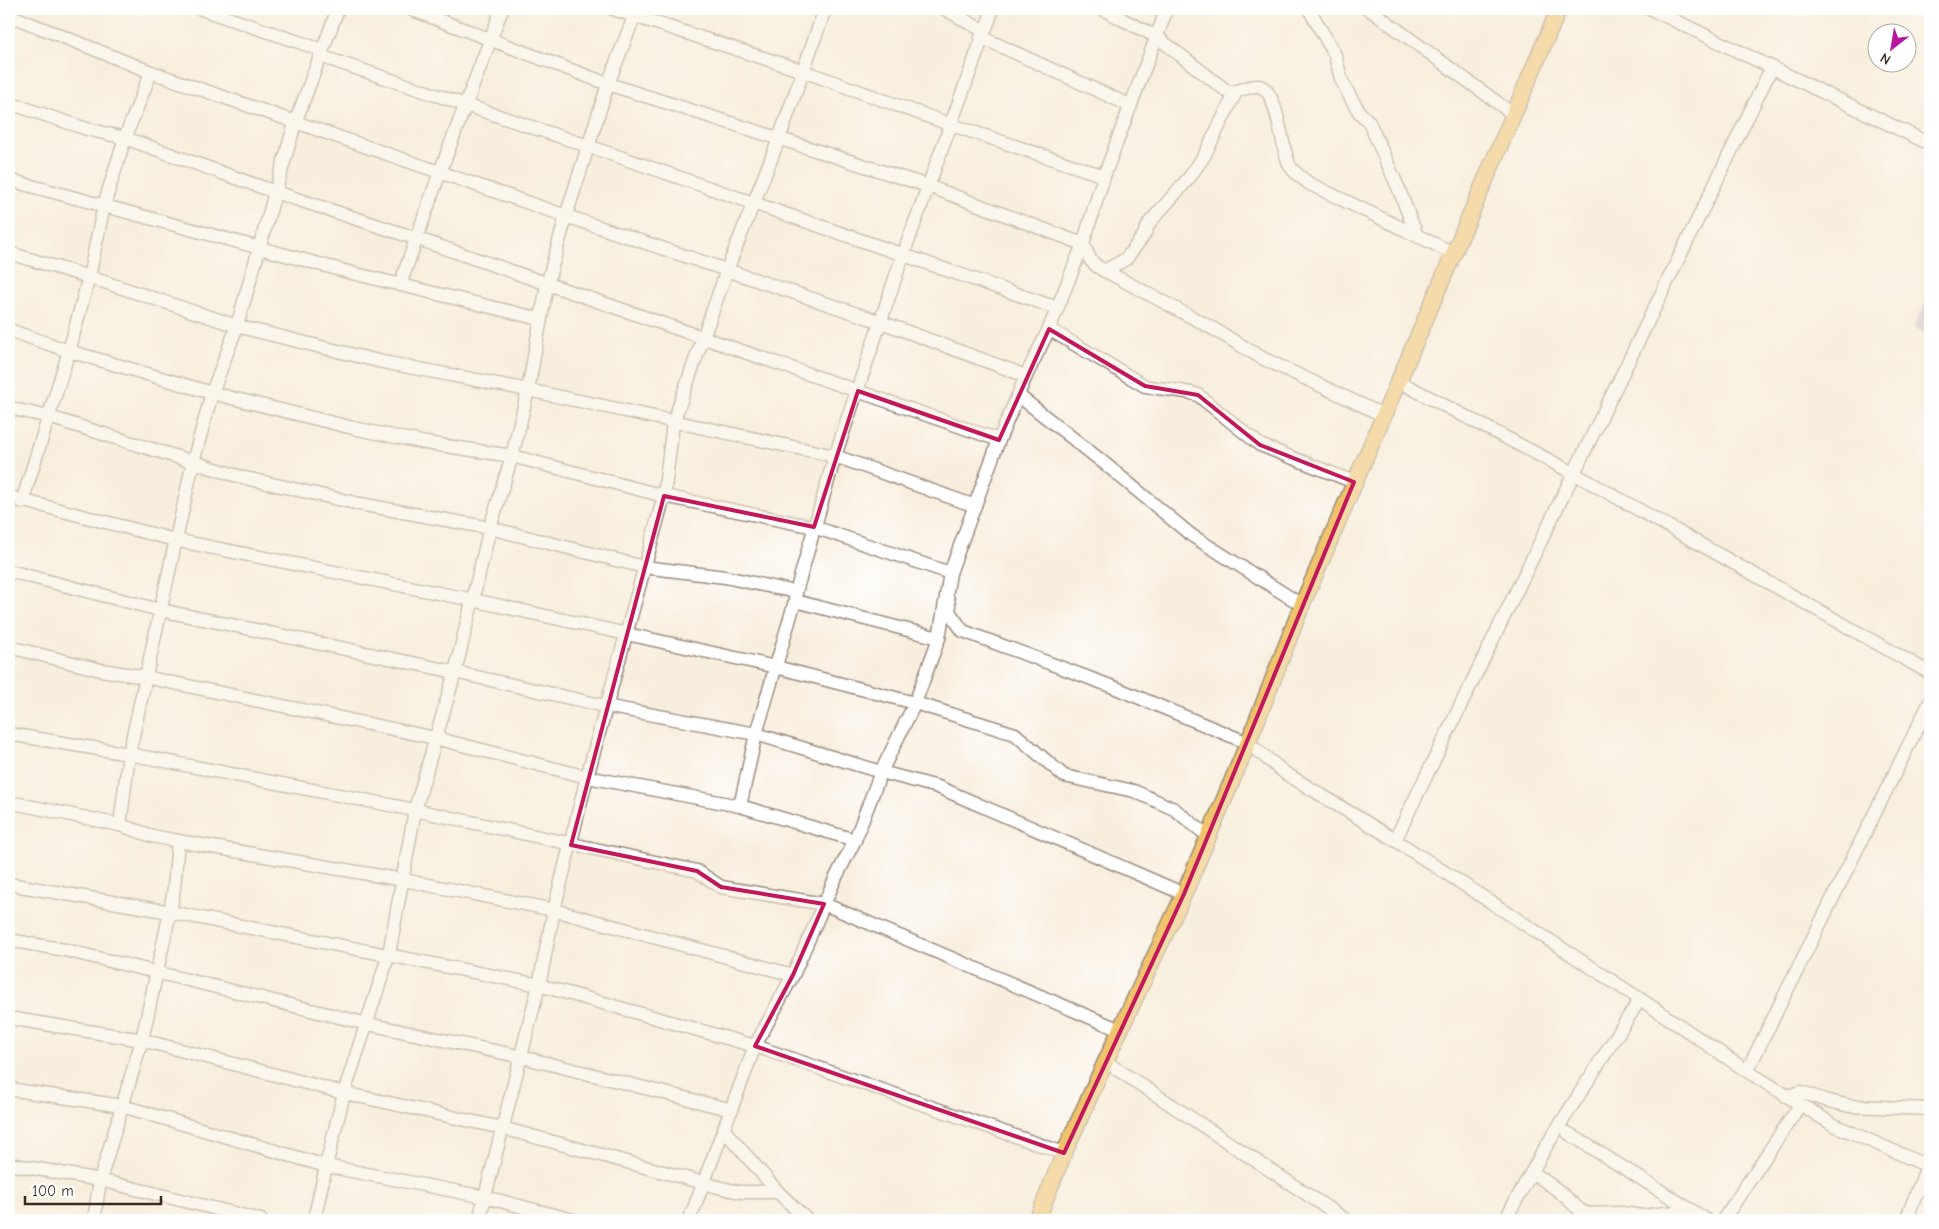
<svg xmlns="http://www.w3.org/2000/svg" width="1939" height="1229" font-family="'Comic Neue',sans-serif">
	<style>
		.industrial { fill: url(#industrial-grid) }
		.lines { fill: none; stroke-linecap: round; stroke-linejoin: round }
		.minor-casing { stroke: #9a8c7e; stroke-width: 15 }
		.major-casing { stroke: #9a8c7e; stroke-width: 18 }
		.minor { stroke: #fff; stroke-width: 12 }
		.major { stroke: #f1c36a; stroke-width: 15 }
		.marked { fill: none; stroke: #c2185b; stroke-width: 4; stroke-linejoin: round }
	</style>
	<defs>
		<pattern id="industrial-grid" width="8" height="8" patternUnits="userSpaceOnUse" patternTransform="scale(1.25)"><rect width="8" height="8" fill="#ccbed3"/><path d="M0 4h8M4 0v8" fill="none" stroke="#b0a3b5"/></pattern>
	</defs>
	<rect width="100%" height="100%" fill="#fff"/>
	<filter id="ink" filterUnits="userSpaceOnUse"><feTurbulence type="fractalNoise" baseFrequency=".02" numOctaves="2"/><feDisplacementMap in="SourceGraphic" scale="10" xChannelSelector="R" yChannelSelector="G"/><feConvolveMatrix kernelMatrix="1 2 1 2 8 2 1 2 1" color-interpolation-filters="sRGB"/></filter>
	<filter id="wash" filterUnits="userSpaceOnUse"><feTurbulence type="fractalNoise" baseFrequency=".0096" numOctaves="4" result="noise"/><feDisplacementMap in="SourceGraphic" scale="20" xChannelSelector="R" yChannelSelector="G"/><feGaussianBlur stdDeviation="1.12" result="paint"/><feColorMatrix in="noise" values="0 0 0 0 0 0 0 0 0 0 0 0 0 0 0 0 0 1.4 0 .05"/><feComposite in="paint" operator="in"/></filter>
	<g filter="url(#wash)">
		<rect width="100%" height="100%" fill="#f8eedd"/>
		<polygon class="industrial" points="1930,293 1930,336 1913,328"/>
	</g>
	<g filter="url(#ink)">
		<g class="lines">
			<g class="minor-casing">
				<g id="minor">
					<polyline points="201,9 322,50"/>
					<polyline points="410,9 608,84 928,186 1083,244 1091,261 1098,267 1212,328 1262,358 1383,415"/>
					<polyline points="613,9 803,71 949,124 1104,176"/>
					<polyline points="945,9 984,31"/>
					<path d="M1102,9L1157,37L1228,92C1238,93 1248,85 1258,86C1279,88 1281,151 1290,166C1295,174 1303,179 1310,184L1453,253"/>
					<polyline points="1309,9 1335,55 1341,79 1349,95 1360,113 1369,122 1398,187 1417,236"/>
					<polyline points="1369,9 1513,114"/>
					<polyline points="1651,9 1930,144"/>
					<polyline points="9,15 151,72 566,216 881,322 1026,376"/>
					<polyline points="981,37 1131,106"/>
					<polyline points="320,56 588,146 1057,308"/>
					<polyline points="9,103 87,129 125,138 275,192 418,239 999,440"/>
					<polyline points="9,180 352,273 540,319"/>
					<polyline points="9,253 89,277 237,326 378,361 528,390 835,456 975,506"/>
					<polyline points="1104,271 1126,259 1144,235 1150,222 1189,178 1204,156 1236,92"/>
					<polyline points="400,285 440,172 502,9"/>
					<path d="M1049,329L1145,386C1163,390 1181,389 1198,395L1260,445L1354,482"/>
					<polyline points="9,330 69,351 212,393 353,428 426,443 512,456 664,496 814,527 950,573"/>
					<polyline points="1398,381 1575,474 1930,673"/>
					<polyline points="1019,396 1104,463 1191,535 1302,605"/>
					<polyline points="9,408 49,417 241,477 360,504 490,528 644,567 725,577 796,592"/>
					<polyline points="9,497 175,540 473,600 776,667 915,703 1015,734 1064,776 1134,791 1174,809 1208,836"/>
					<polyline points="22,502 69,351 89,277 104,205 125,138 151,72"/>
					<polyline points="9,571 160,610 455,672 605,706 756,734 881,772 938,787 1184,894"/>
					<polyline points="948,599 950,613 963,631 1116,688 1248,743 1285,773 1395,840 1640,999 1747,1071 1832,1124 1930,1167"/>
					<polyline points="795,601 939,638"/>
					<polyline points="9,647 101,670 145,677 435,738 587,777 740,806 855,840"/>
					<polyline points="9,734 129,754 415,810 697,871 721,887 824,904 1120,1030"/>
					<polyline points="9,802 120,825"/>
					<polyline points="740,806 756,734 795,601 796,592 835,456 903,255 993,9"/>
					<polyline points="1395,840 1772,67"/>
					<polyline points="178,841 403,880 554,910 793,975"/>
					<polyline points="9,884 170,912 539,985 755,1046 1064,1153"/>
					<polyline points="9,940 65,950 368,1024 522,1057 732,1110"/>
					<polyline points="9,1018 142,1040 344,1093 502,1128 722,1188 740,1192 778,1192"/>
					<polyline points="1106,1062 1346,1220"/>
					<polyline points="1747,1071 1930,702"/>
					<polyline points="9,1089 122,1106 326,1166 485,1197 573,1220"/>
					<polyline points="1786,1096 1801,1092 1825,1100 1850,1106 1930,1109"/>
					<polyline points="724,1130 778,1192 807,1220"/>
					<polyline points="1568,1133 1707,1220"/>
					<polyline points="9,1164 100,1180 261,1220"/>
					<polyline points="1538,1176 1560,1192 1581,1211 1588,1214 1622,1213 1642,1216 1691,1210"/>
					<polyline points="94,1220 100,1180 142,1040 170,912 174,888 178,841 152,836 120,825 129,754 193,462 212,393 237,326 295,123 338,9"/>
					<polyline points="314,1220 326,1166 344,1093 389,954 415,810 455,672 490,528 512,456 528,390 547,285 566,216 608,84 637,9"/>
					<polyline points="479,1220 539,985 554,910 587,777 664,496 673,423 727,270 779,139 825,9"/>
					<polyline points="688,1220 694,1208 755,1046 793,975 835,879 855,840 881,772 915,703 939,638 950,573 999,440 1026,376 1049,329 1083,244 1104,176 1167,9"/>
					<polyline points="1505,1220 1545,1148 1640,999"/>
					<polyline points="1723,1220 1800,1105"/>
					<polyline points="1906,1220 1930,1159"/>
				</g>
			</g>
			<g class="major-casing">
				<polyline id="major" points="1037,1220 1064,1153 1120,1030 1184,894 1248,743 1302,605 1559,9"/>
			</g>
			<use href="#minor" class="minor"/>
			<use href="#major" class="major"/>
		</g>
	</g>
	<path d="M0 0H1939V1229H0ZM1049,329L1145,386L1198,395L1260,445L1354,482L1184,894L1064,1153L755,1046L793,975L824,904L721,887L697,871L571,845L664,496L814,527L858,391L999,440Z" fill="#f8eedd" fill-opacity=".55" fill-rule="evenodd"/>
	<path class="marked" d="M1049,329L1145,386L1198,395L1260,445L1354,482L1184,894L1064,1153L755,1046L793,975L824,904L721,887L697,871L571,845L664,496L814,527L858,391L999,440Z"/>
	<rect width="1939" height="1229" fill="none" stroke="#fff" stroke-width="30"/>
	<g transform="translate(1892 48) rotate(211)"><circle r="24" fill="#ffffff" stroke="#b1aaa5"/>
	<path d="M0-4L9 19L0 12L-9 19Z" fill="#b5179e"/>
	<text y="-8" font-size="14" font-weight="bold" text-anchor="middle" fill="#3b2a1e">N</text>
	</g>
	<path d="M25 1196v8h136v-8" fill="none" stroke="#3b2a1e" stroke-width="2.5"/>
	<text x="32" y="1196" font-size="15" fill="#3b2a1e" stroke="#ffffff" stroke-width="4" paint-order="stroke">100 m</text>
</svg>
